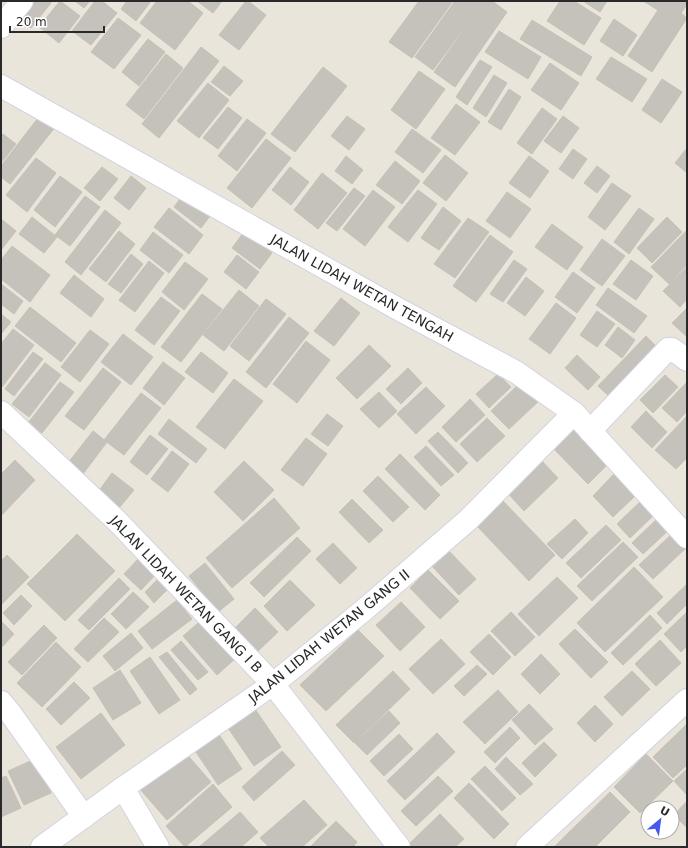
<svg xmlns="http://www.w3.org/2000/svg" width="688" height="848" font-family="'DejaVu Sans',sans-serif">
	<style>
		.building { fill: #c5c2bb; stroke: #c5c1b5 }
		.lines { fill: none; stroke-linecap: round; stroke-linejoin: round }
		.street-casing { stroke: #d1d3e1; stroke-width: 24 }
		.street { stroke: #fff; stroke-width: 22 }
		.labels { text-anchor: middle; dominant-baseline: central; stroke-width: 3; stroke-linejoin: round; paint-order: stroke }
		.street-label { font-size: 14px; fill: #292929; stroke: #fff }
	</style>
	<rect width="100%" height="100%" fill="#eae5db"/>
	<g class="building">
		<polygon points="31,1 48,1 51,3 31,28 18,18"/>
		<polygon points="60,1 80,16 59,43 39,27"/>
		<polygon points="75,1 90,1 84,8"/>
		<polygon points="95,1 102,1 117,13 91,45 72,31"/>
		<polygon points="127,1 151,1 136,21 121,9"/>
		<polygon points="157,1 188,1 203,13 175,50 140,23"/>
		<polygon points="197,1 222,1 213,13"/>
		<polygon points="246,1 248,1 266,15 239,50 219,35"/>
		<polygon points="419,1 453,1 412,58 389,42"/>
		<polygon points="455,1 484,1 433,70 415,57"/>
		<polygon points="484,1 492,1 507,12 455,87 434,72"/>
		<polygon points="560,1 574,1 601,18 584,45 547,21"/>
		<polygon points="583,1 607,1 600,12"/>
		<polygon points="643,1 687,1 687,4 681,13 687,18 652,72 628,56 658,10"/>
		<polygon points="118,18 141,35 114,69 91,52"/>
		<polygon points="614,19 637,35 623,56 600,41"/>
		<polygon points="532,20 592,57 581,76 520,39"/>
		<polygon points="499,31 541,57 528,79 485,52"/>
		<polygon points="148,39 165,52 139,86 122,72"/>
		<polygon points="201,47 219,61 159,138 142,124"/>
		<polygon points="166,54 183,68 144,119 126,105"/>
		<polygon points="611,57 647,79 632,102 596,79"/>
		<polygon points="480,60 492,67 467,105 456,97"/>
		<polygon points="550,63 579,83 561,110 531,90"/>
		<polygon points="224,66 243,81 230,96 211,82"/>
		<polygon points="323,67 347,86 295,152 271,134"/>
		<polygon points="419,71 445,89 416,129 391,110"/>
		<polygon points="494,75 507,83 486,117 473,108"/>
		<polygon points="662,79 682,92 661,123 642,110"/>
		<polygon points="208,83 229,100 199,138 177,121"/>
		<polygon points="509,89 521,97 501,130 488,122"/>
		<polygon points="456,104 480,122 455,155 431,138"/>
		<polygon points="228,107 242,118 218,149 203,138"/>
		<polygon points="542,108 557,119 532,154 517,143"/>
		<polygon points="41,114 56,126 10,184 1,177 1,166"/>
		<polygon points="347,116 365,129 349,150 331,136"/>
		<polygon points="563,116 579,128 561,153 544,141"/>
		<polygon points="247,119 266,133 237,171 218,156"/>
		<polygon points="412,129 441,150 423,173 395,152"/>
		<polygon points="3,134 16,144 1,163 1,136"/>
		<polygon points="266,139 291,158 252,208 227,188"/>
		<polygon points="687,148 687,173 675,163"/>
		<polygon points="573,149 587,159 573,179 559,169"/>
		<polygon points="445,155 468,173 446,201 423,183"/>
		<polygon points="346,156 363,170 352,184 335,171"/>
		<polygon points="529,156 549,171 530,198 509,183"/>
		<polygon points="36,158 56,173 27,212 6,195"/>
		<polygon points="395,161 420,181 402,204 376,185"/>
		<polygon points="597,166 610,176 597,193 584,183"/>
		<polygon points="102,167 118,179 100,201 84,188"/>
		<polygon points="290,167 309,182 291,205 272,190"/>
		<polygon points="322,173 347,193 318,229 294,210"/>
		<polygon points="60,176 82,192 55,227 34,210"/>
		<polygon points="131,176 146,188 129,210 114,198"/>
		<polygon points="612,183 631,196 605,230 588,217"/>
		<polygon points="354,188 365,196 337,231 326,223"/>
		<polygon points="373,190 395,207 365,246 343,229"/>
		<polygon points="418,190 437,204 408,242 388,227"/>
		<polygon points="507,192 531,209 510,238 486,221"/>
		<polygon points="183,195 210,216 201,228 174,207"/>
		<polygon points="85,196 100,207 70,246 55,235"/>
		<polygon points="443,207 461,221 439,250 421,238"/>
		<polygon points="169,208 203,235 189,254 154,227"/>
		<polygon points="639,208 654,219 629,254 614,242"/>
		<polygon points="105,210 121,223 81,275 65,262"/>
		<polygon points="32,217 57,237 44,253 19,234"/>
		<polygon points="667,217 682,232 652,263 637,248"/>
		<polygon points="468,218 489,232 455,278 434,264"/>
		<polygon points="1,219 16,231 1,250"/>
		<polygon points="552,224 583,247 567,270 535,247"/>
		<polygon points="687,230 687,265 669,284 651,267"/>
		<polygon points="119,231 135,244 106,282 89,269"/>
		<polygon points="153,232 183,255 169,273 140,250"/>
		<polygon points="244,232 272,253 260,269 232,248"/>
		<polygon points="490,235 513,252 476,302 453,286"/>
		<polygon points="602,239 625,256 602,286 580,270"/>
		<polygon points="12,246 50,275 30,302 1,279 1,260"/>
		<polygon points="131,254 143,264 121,293 108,284"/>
		<polygon points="237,255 259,272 246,289 224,272"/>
		<polygon points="514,260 527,269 503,302 490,294"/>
		<polygon points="631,260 653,276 636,300 613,284"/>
		<polygon points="149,261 164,273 135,312 119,300"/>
		<polygon points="185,262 208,279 184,310 162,292"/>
		<polygon points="687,267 687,299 680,307 663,291"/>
		<polygon points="573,272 595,288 577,313 555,297"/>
		<polygon points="74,275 104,299 91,317 60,293"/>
		<polygon points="526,277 544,291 525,316 507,303"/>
		<polygon points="1,284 23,301 14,314 1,304"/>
		<polygon points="608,288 647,316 634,333 596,305"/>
		<polygon points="239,290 259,306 224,351 203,335"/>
		<polygon points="202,294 222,309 181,362 161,347"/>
		<polygon points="161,297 180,311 154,345 135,330"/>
		<polygon points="341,298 360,313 334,346 314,331"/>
		<polygon points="266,299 286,314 249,361 230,346"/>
		<polygon points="556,303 576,318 550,354 529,339"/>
		<polygon points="30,307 76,343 61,362 15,326"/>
		<polygon points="687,308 687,337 672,323"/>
		<polygon points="597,311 615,324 597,347 580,335"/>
		<polygon points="1,314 11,322 1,334"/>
		<polygon points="289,317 309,333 266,388 246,372"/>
		<polygon points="618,327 635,340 622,358 605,345"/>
		<polygon points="13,329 34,345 2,387 1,386 1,344"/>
		<polygon points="90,330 109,344 80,382 61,367"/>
		<polygon points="123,334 153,357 131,385 101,362"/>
		<polygon points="646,336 662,352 614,401 598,386"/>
		<polygon points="306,341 330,360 297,403 273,384"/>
		<polygon points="369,345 391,366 357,399 336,378"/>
		<polygon points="33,352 43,359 14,396 5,389"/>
		<polygon points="201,352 228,373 213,393 185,372"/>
		<polygon points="577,355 600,377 588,390 565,368"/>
		<polygon points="163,362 185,378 164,405 143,388"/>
		<polygon points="45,363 61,375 29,417 12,404"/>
		<polygon points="103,368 121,382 84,430 65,416"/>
		<polygon points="408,368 422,383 401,404 386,389"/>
		<polygon points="498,374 511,387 489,408 476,394"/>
		<polygon points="665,375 678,387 653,413 640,400"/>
		<polygon points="234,379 263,401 225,449 196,427"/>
		<polygon points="523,380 541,399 509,429 491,411"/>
		<polygon points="60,382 74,392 42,433 28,423"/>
		<polygon points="687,382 687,411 677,422 662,408"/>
		<polygon points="426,387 445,406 416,434 397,414"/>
		<polygon points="379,392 397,411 379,428 360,409"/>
		<polygon points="141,393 161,408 124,455 104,440"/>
		<polygon points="470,399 485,415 456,442 442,427"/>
		<polygon points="646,411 667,432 652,448 631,427"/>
		<polygon points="327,414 343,426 328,446 311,434"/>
		<polygon points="687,416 687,458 676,469 655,450"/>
		<polygon points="487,418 505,436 477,462 460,444"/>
		<polygon points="169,419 207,449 196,463 158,434"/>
		<polygon points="572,428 607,465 588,484 552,447"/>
		<polygon points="93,431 107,442 83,474 68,463"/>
		<polygon points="438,432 468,463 458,473 428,441"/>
		<polygon points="150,435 168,449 147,475 130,462"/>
		<polygon points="306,438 327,454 303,486 281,470"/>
		<polygon points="426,446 454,475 441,486 414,457"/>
		<polygon points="172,451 189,464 168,492 151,479"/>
		<polygon points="400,454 440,495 425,510 385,469"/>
		<polygon points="539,458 558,478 524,511 505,490"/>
		<polygon points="15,460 35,480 1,516 1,474"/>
		<polygon points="244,461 274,490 243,521 214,492"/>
		<polygon points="112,473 134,490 119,508 98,492"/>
		<polygon points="614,474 635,496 613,517 593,496"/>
		<polygon points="378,476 409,507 393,522 363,491"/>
		<polygon points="645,497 658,511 630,538 617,524"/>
		<polygon points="274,498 300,528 232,588 206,558"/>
		<polygon points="352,499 383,530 369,543 339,512"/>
		<polygon points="503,501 555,555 529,581 477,526"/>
		<polygon points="660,516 671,528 643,554 632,543"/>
		<polygon points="575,519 588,533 562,559 547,544"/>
		<polygon points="606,525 621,540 581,578 566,563"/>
		<polygon points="674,532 687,547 653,579 639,565"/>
		<polygon points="77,534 115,571 65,621 27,584"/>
		<polygon points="297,537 311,551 264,597 250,583"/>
		<polygon points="623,542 638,557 592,601 577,586"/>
		<polygon points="333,543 357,568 340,584 316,559"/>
		<polygon points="446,548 476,579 459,595 430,564"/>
		<polygon points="7,555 29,577 1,605 1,561"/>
		<polygon points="140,557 157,573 141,590 124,574"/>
		<polygon points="205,563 234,599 218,612 189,576"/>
		<polygon points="634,567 663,597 605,652 577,623"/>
		<polygon points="428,570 459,601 440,619 410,588"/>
		<polygon points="163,574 173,584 154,603 145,592"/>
		<polygon points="557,577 578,598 539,636 518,614"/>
		<polygon points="119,578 130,589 89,630 78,620"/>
		<polygon points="290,580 315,605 287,631 264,606"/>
		<polygon points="686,585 687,604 667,624 657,613"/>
		<polygon points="133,592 149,607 126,629 111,614"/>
		<polygon points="21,595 32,606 14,625 3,613"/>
		<polygon points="177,600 192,619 152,649 138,631"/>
		<polygon points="401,602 425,627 400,651 376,625"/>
		<polygon points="255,608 278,632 255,654 233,630"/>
		<polygon points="511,612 535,637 515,656 491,631"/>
		<polygon points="687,612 687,646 681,652 664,634"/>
		<polygon points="650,615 662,628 623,665 611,653"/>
		<polygon points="104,618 119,632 88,662 74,649"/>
		<polygon points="204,618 237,657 217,675 183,636"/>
		<polygon points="1,621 14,634 1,648"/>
		<polygon points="44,625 57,638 22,675 8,662"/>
		<polygon points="575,629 608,662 591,678 559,644"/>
		<polygon points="358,630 384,656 326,711 300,685"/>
		<polygon points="131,633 143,648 115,671 103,656"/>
		<polygon points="489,634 511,657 493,675 470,652"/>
		<polygon points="441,639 465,664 433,694 409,669"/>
		<polygon points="660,640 681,663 656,686 635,664"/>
		<polygon points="181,641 208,672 198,680 171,650"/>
		<polygon points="56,642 81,667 42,707 17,683"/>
		<polygon points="167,652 197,689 190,695 159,657"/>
		<polygon points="541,654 560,674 540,694 521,674"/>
		<polygon points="150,657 180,700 159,714 130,671"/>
		<polygon points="477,665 487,674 464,696 454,686"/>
		<polygon points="120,670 141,703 113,720 93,688"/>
		<polygon points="393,671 410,689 354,743 336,725"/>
		<polygon points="632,671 650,689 622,716 604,697"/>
		<polygon points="74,682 90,698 61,725 46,709"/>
		<polygon points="498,690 518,712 485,744 463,722"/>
		<polygon points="529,704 553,729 535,745 512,720"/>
		<polygon points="595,705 613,724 595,742 577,723"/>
		<polygon points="255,709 281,747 254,766 228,728"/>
		<polygon points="389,711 400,723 367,755 355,743"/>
		<polygon points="101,713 125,745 81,779 56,747"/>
		<polygon points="687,724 687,765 673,778 653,757"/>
		<polygon points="510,727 520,738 495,763 484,752"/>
		<polygon points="216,730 242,769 218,785 192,746"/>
		<polygon points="437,733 455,752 405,800 387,781"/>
		<polygon points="399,734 413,749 384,776 370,761"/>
		<polygon points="544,742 557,755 535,777 522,763"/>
		<polygon points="183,750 211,782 167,820 139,788"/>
		<polygon points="282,751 295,765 254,801 242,787"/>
		<polygon points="646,754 673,781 640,813 614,787"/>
		<polygon points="506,757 533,784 520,795 495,769"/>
		<polygon points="35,759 51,793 24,805 8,771"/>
		<polygon points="485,766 516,798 502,811 471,779"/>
		<polygon points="687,769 687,795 674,781"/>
		<polygon points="6,776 21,808 1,817 1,778"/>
		<polygon points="438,776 453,791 416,826 401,811"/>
		<polygon points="469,783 509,824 494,839 454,798"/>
		<polygon points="213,784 232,807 185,847 166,826"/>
		<polygon points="610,792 630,812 595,847 554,847"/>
		<polygon points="304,800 327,825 302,847 269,847 260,838"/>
		<polygon points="687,801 687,828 674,815"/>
		<polygon points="240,812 258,832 241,847 199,847"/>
		<polygon points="440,814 464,839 455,847 411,847 409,844"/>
		<polygon points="336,821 357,842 353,847 310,847"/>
	</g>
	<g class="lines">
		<g class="street-casing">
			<g id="street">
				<polyline points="1,27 22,1"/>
				<polyline points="1,86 400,310 516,372 574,413 687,537"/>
				<polyline points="1,412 118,522 273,684 399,847"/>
				<polyline points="590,431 668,349 672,349 687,360"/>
				<polyline points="1,702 11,714 84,817"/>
				<polyline points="123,788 158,847"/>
				<polyline points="42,847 123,788 273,684 364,610 468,520 574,413"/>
				<polyline points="527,847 687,700"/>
			</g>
		</g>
		<use href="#street" class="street"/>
	</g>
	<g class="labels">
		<g class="street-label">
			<text transform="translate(362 288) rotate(29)">JALAN LIDAH WETAN TENGAH</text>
			<text transform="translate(186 594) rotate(46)">JALAN LIDAH WETAN GANG I B</text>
			<text transform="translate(329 636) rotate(-39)">JALAN LIDAH WETAN GANG II</text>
		</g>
	</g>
	<rect width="688" height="848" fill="none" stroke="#292929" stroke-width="4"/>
	<g transform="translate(660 820) rotate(29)"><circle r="19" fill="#ffffff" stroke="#a9a9a9"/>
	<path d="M0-3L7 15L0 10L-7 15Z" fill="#4659ec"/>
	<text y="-6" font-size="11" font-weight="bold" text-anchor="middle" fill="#292929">U</text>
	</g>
	<path d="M10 26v6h94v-6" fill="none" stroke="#292929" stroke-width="2"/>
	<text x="16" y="26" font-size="12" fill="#292929" stroke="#ffffff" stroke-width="3" paint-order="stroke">20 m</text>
</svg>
